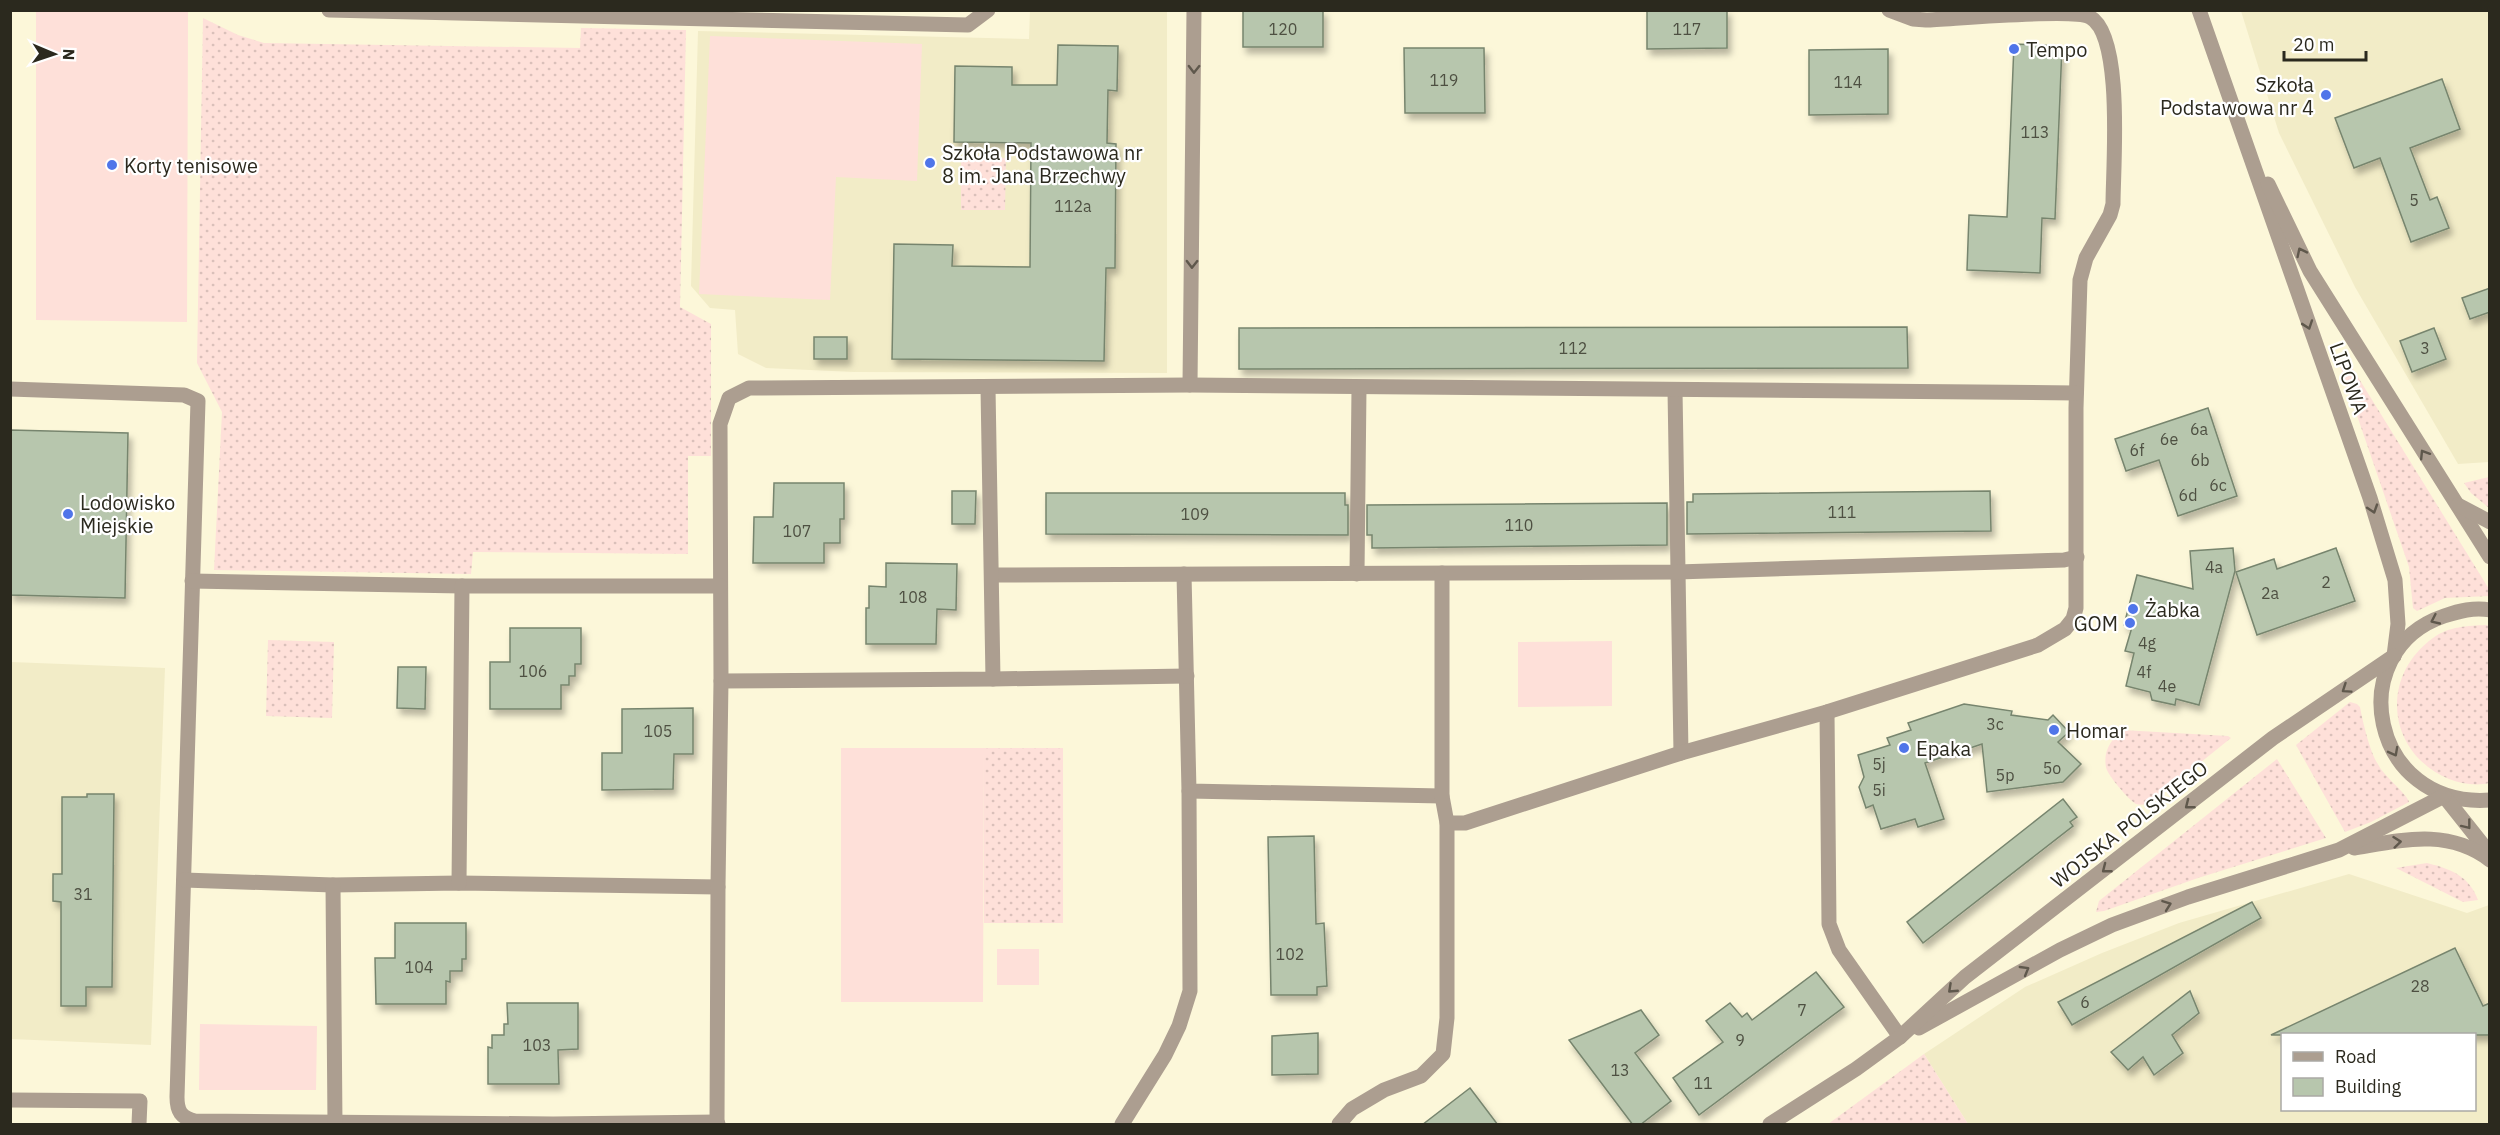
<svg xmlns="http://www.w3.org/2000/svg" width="2500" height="1135" font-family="'IBM Plex Sans',sans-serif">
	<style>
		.built { fill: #f2ecc7; fill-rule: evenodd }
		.grass { fill: url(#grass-dots) }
		.pitch { fill: #fee0d9 }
		.building { fill: #b7c6ad; stroke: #77856e; stroke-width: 1.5; filter: url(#shadow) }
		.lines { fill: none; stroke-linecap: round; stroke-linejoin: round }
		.minor { stroke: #ac9e90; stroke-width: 15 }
		.oneway { stroke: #5f584c }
		.poi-dot { fill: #5075e9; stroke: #fff; stroke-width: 2 }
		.labels { text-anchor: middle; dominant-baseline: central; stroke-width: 4.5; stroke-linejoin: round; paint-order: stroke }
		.number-label { font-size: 16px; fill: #4e5042 }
		.poi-label { font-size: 20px; fill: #2b291e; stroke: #fff; text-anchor: start }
		.street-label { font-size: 20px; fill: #2b291e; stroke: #fff }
	</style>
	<defs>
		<pattern id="grass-dots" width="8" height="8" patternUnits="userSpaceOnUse" patternTransform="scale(1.5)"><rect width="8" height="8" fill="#fee0d9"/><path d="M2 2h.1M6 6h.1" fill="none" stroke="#dac0ba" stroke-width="1.8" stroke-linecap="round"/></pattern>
		<filter id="shadow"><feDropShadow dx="3.5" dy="6" stdDeviation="3" flood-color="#0004"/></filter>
	</defs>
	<rect width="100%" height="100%" fill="#fcf7d9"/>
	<g class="built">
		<polygon points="1030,11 1167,11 1167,373 854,372 766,368 738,354 735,310 710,308 691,286 698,31 1029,39"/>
		<polygon points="2241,11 2489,11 2489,462 2458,464 2355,287 2279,133"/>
		<polygon points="11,662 165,668 151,1045 11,1039"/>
		<path d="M2349,874L2467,913L2489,905V1124H1968L1924,1054L2025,987L2102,953L2179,923ZM2282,1034H2474V1110H2282Z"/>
	</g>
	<g class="grass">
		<polygon points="203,18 238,35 264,43 580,48 581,28 686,30 680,307 711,324 711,456 688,456 688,554 473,552 471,574 214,570 222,412 197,363"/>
		<polygon points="1006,158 1005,210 961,210 961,159"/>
		<polygon points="2348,361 2489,589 2489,596 2445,598 2417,611 2413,608 2409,567 2339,363"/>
		<polygon points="2489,477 2490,477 2489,508 2471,493 2464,483"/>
		<path d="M2486,625L2490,626L2489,783C2477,786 2461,784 2449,779C2387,753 2379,677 2433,638C2449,626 2468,626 2486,625Z"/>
		<polygon points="268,640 334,642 332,718 266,716"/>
		<path d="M2350,702L2357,704L2360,707C2363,723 2370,753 2379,766C2385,777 2408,795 2409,802L2371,822L2345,832L2296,745Z"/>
		<path d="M2122,730L2228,736L2231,738L2150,803C2146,805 2140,805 2136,804C2129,800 2107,775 2106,767C2103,751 2111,740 2122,730Z"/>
		<rect x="984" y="748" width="79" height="175"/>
		<polygon points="2277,759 2326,838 2198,878 2104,911 2096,912 2099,901"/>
		<path d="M2427,863C2451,869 2469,876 2478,900L2463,902L2396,868Z"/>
		<polygon points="1924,1054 1968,1124 1828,1124"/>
	</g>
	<g class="pitch">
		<polygon points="36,11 188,11 187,322 36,320"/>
		<polygon points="710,36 922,44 917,181 836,177 830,300 699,294"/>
		<polygon points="1612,641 1612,706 1518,707 1518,642"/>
		<polygon points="841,748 984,748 983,1002 841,1002"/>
		<rect x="997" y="949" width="42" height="36"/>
		<polygon points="200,1024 317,1026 316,1090 199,1090"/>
	</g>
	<g class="building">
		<rect x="1243" y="10" width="80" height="37"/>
		<polygon points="1647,10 1727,10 1727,48 1647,49"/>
		<polygon points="2014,44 2062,46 2055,219 2042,218 2040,273 1967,270 1969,215 2007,217"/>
		<polygon points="1058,45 1118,46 1117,91 1108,90 1107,143 1116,144 1115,268 1106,268 1104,361 892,359 894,244 953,245 952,266 1030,267 1031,143 954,142 955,66 1012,67 1012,85 1057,85"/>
		<polygon points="1404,48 1484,48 1485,113 1405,113"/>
		<polygon points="1888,49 1888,114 1809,115 1809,50"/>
		<polygon points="2442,79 2460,129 2410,148 2430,200 2437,197 2449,228 2411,242 2380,158 2354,168 2335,118"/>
		<polygon points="2490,288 2490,312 2470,319 2462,298"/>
		<polygon points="1907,327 1908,368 1239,369 1239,328"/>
		<polygon points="2434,328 2446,359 2412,372 2400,341"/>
		<rect x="814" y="337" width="33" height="22"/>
		<polygon points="2208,408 2237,496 2178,516 2159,460 2126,471 2115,439"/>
		<polygon points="10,430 128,433 125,598 10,595"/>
		<polygon points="774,483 844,483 844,519 840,519 840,543 824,543 824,563 753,563 754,517 773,517"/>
		<polygon points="952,491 976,491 975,524 952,524"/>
		<polygon points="1990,491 1991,531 1687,534 1687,502 1693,502 1693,494"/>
		<polygon points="1046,493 1345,493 1345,505 1348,505 1348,535 1046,534"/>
		<polygon points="1667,503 1667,545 1372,548 1372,535 1367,535 1367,505"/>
		<polygon points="2233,548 2235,571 2199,705 2176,699 2175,705 2152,700 2150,692 2126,686 2134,653 2125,651 2132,627 2124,625 2137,575 2193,589 2190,551"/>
		<polygon points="2336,548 2355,601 2257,635 2236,572 2274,559 2277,569"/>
		<polygon points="886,563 957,564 956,610 937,609 936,644 866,644 866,608 869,608 869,586 886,587"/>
		<polygon points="510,628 581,628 581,664 575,664 575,676 569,676 569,685 561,685 561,709 490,709 490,662 510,662"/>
		<polygon points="398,667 426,667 425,709 397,708"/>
		<polygon points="1964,704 2012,711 2011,715 2048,720 2053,715 2069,732 2058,742 2081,764 2063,782 1987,792 1982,744 1925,763 1944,819 1918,827 1915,819 1881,829 1873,805 1866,808 1859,787 1864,777 1858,755 1890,745 1887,738 1911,730 1908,723"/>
		<polygon points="693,708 693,754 674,754 673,789 602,790 602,753 622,753 622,709"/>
		<polygon points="87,794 114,794 112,987 86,987 86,1006 61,1006 61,902 53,901 53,874 62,874 62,797 87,797"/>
		<polygon points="2063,799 2077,817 2070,822 2073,826 1923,943 1907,922"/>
		<polygon points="1314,836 1316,924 1324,923 1327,986 1317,987 1317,995 1271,995 1268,837"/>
		<polygon points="2252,902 2261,918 2072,1025 2058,1002"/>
		<polygon points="395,923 466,923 466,959 462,959 462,971 450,971 450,982 446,981 446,1004 376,1004 375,958 395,958"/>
		<polygon points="2455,948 2483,1006 2490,1003 2490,1035 2271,1035"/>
		<polygon points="1816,972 1844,1007 1699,1115 1673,1078 1723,1042 1706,1021 1730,1003 1742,1017 1747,1013 1752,1020"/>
		<polygon points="2190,991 2199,1013 2172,1035 2183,1053 2154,1075 2143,1057 2128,1070 2111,1052"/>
		<polygon points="507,1003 578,1003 578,1049 558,1050 559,1084 488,1084 488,1047 492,1048 492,1035 504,1035 504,1024 508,1024"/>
		<polygon points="1641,1010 1659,1035 1635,1053 1671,1101 1640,1125 1633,1125 1569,1040"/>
		<polygon points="1318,1033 1318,1074 1272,1075 1272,1036"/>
		<polygon points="1470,1088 1498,1125 1422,1125"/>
	</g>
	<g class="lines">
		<g class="minor">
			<polyline points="329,10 968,25 988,10"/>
			<polyline points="2199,10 2370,498 2395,580 2398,624 2394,656"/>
			<polyline points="2268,184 2310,271 2490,557"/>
			<polyline points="1190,385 1194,10"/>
			<path d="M10,389L184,395L198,401L177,1097C177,1111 181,1118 195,1121L553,1124L717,1122L718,1124"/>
			<polyline points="1675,390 1681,753"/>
			<polyline points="2458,505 2490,522"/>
			<polyline points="1184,574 1189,791 1442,796"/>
			<polyline points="1357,574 1359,388"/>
			<polyline points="992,575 1677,572 2064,560 2077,557"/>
			<polyline points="192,581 462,586"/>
			<path d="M2490,610C2474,607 2459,611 2444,616C2341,651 2370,809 2490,800"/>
			<polyline points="993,679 1187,676"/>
			<polyline points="721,681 993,679 988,388"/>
			<polyline points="1827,712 1829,924 1839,950 1900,1037"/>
			<polyline points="2444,796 2490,854"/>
			<path d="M1447,823H1465L1681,753L1827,712L2038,645L2065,629L2073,619L2076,608V408L2080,280L2086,258L2110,215L2113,204C2113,167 2124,36 2090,17C2073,8 1953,19 1926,20L1913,19L1889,10"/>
			<path d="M2354,848C2402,840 2448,828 2490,860"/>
			<polyline points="184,880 333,885 459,883 718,887 721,681 720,424 729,398 749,388 1190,385 2076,393"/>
			<polyline points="459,883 462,586 720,586"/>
			<polyline points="333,885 335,1124"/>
			<polyline points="1919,1028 2060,950 2112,925 2188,897 2339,850 2444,796"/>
			<polyline points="10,1100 140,1101 139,1124"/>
			<polyline points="717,1122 718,887"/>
			<polyline points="1122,1124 1165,1055 1179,1026 1190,991 1189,791"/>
			<polyline points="1339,1124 1352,1109 1384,1090 1421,1076 1443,1054 1447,1018 1447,823 1442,796 1442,573"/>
			<polyline points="1770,1124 1856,1069 1900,1037 1965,977 2273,738 2394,656"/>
		</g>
	</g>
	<defs><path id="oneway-chevron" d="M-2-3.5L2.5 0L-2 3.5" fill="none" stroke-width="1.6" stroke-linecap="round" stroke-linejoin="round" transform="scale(1.5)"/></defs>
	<g class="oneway">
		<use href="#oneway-chevron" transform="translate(1194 69) rotate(91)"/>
		<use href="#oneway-chevron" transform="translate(2301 252) rotate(-116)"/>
		<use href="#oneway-chevron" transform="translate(1192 264) rotate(91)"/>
		<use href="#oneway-chevron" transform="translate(2308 325) rotate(71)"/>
		<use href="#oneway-chevron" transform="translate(2424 454) rotate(-122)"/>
		<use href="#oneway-chevron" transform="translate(2373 509) rotate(72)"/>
		<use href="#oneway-chevron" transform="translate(2435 620) rotate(155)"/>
		<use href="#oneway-chevron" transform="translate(2346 689) rotate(146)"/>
		<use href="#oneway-chevron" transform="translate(2394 752) rotate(62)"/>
		<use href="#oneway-chevron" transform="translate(2189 805) rotate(142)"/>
		<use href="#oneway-chevron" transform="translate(2467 825) rotate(52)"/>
		<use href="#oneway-chevron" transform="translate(2397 842) rotate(-6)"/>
		<use href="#oneway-chevron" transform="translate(2106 869) rotate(142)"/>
		<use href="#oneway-chevron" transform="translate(2167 905) rotate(-20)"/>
		<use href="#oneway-chevron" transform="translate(2025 970) rotate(-30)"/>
		<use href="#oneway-chevron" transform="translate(1952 989) rotate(137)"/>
	</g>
	<g class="poi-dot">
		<circle cx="2014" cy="49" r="6"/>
		<circle cx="2326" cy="95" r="6"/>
		<circle cx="930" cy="163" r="6"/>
		<circle cx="112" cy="165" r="6"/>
		<circle cx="68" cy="514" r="6"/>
		<circle cx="2133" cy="609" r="6"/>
		<circle cx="2130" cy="623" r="6"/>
		<circle cx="2054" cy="730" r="6"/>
		<circle cx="1904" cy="748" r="6"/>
	</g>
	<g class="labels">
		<g class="number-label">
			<text x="1283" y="29">120</text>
			<text x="1687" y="29">117</text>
			<text x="1444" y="80">119</text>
			<text x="1848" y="82">114</text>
			<text x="2035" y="132">113</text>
			<text x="2414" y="200">5</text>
			<text x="1073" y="206">112a</text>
			<text x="1573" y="348">112</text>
			<text x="2425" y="348">3</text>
			<text x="2199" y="429">6a</text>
			<text x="2169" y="439">6e</text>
			<text x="2137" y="450">6f</text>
			<text x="2200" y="460">6b</text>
			<text x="2218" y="485">6c</text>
			<text x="2188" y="495">6d</text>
			<text x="1842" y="512">111</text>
			<text x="1195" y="514">109</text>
			<text x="1519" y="525">110</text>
			<text x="797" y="531">107</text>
			<text x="2214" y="567">4a</text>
			<text x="2326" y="582">2</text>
			<text x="2270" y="593">2a</text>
			<text x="913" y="597">108</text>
			<text x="2147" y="643">4g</text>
			<text x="533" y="671">106</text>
			<text x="2144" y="672">4f</text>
			<text x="2167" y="686">4e</text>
			<text x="1995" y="724">3c</text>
			<text x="658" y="731">105</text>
			<text x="1879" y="764">5j</text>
			<text x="2052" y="768">5o</text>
			<text x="2005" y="775">5p</text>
			<text x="1879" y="790">5i</text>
			<text x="83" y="894">31</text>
			<text x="1290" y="954">102</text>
			<text x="419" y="967">104</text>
			<text x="2420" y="986">28</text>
			<text x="2085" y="1002">6</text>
			<text x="1802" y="1010">7</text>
			<text x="1740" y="1040">9</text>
			<text x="537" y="1045">103</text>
			<text x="1620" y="1070">13</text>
			<text x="1703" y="1083">11</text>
		</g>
		<g class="poi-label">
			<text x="2026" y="49">Tempo</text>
			<text x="2314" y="84" text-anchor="end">Szkoła<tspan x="2314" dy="23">Podstawowa nr 4</tspan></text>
			<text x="942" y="152">Szkoła Podstawowa nr<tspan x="942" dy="23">8 im. Jana Brzechwy</tspan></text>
			<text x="124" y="165">Korty tenisowe</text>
			<text x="80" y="502">Lodowisko<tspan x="80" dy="23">Miejskie</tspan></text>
			<text x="2145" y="609">Żabka</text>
			<text x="2118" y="623" text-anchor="end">GOM</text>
			<text x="2066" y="730">Homar</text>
			<text x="1916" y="748">Epaka</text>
		</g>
		<g class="street-label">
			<text transform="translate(2349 378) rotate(70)">LIPOWA</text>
			<text transform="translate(2129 824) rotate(-38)">WOJSKA POLSKIEGO</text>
		</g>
	</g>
	<rect width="2500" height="1135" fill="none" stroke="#2b291e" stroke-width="24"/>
	<rect x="2281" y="1033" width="195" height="78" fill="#ffffff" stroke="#aaa9a5" stroke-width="1.5"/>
	<rect x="2293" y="1052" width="30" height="9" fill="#ac9e90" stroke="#aaa9a5" stroke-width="1.5"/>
	<text x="2335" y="1063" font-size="18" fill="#2b291e">Road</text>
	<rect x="2293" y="1078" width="30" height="18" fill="#b7c6ad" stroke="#aaa9a5" stroke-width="1.5"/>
	<text x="2335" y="1093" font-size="18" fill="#2b291e">Building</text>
	<g transform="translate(54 54) rotate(92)" stroke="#ffffff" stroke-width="4.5" paint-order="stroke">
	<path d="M0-4.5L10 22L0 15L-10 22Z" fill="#2b291e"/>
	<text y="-9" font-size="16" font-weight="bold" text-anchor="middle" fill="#2b291e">N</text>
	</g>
	<path d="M2284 51v9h82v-9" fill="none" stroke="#2b291e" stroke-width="3"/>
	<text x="2293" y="51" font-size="18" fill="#2b291e" stroke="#ffffff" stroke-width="4.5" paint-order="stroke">20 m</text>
</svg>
